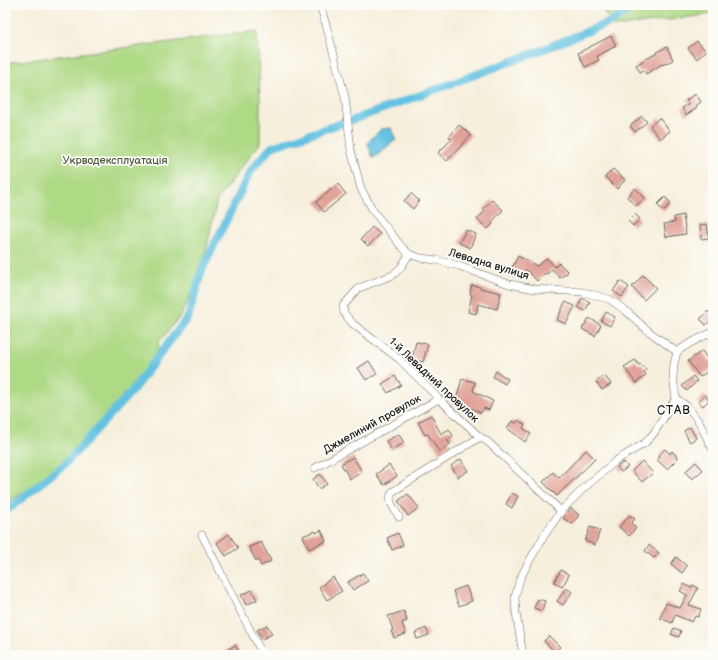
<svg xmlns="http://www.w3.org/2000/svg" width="718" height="660" font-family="'Balsamiq Sans',sans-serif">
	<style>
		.green { fill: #aed985; stroke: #657a50 }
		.water { fill: #64c2e2; stroke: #406f7f }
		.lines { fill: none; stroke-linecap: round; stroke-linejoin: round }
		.canal { stroke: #64c2e2; stroke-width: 8 }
		.building { fill: #e1a398 }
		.street-casing { stroke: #68665f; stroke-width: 8 }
		.street { stroke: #fff; stroke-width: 7 }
		.labels { text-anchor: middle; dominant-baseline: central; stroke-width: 3.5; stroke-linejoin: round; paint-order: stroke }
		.park-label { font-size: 11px; fill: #4f5e41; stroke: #fdfcf7 }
		.street-label { font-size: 11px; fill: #1c1c1c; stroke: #fdfcf7 }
		.neighbourhood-label { font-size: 12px; letter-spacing: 1px; fill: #1c1c1c; stroke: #fdfcf7 }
	</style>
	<rect width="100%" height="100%" fill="#fdfcf7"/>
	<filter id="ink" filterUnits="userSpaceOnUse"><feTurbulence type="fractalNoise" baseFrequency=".025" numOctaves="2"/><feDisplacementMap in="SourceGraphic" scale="8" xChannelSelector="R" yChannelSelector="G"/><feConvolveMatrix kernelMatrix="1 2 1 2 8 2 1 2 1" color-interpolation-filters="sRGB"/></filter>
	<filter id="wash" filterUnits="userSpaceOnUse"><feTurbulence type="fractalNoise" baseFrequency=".012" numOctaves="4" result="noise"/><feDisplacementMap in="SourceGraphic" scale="16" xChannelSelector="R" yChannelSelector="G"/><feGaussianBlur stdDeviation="0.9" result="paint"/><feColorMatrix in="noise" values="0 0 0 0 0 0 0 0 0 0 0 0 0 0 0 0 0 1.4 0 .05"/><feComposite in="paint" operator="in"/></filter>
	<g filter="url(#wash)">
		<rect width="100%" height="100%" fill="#f6efdc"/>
		<g class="green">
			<polygon points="599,5 713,5 713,14 614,27"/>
			<polygon points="257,31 260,100 260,143 217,200 202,270 181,315 158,343 160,354 132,391 100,425 42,481 5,504 5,63"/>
		</g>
		<path class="water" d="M391,128L396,140C387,145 382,153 373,158L368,144L370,140L381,129Z"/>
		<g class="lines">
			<g class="canal">
				<polyline points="353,120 534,53 613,21 636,5"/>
				<polyline points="5,512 66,463 132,391 188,317 202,270 250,172 258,162 272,147 345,122"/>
			</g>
		</g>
		<g id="blocks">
			<g class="building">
				<polygon points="611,36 616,46 597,56 599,60 585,67 578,53"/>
				<polygon points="697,41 706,51 697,59 688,48"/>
				<polygon points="667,47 673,60 662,65 662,64 646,74 644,70 640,72 636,65 657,53 656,52"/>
				<polygon points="696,94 701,102 696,106 697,108 686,115 682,108 689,104 686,100"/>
				<polygon points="642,116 647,122 635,132 630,126"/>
				<polygon points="659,118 670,131 660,139 650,126"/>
				<polygon points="459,125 471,135 447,161 438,153 452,139 449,137"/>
				<polygon points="613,169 625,180 617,189 605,177"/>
				<polygon points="338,184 346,194 324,212 316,202"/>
				<polygon points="635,188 645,198 636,206 627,197"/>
				<polygon points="411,193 419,201 413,209 404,201"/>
				<polygon points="665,197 671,203 664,211 657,205"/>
				<polygon points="492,200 503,210 492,222 493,224 488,229 477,219 485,211 483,209"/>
				<polygon points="635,214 640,219 633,226 628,221"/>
				<polygon points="683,215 686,234 666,237 664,224 675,222 674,217"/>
				<polygon points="707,224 709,238 701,239 700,225"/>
				<polygon points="372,227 380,234 368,246 361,239"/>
				<polygon points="466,230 476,234 470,248 459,243"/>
				<polygon points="518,256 537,266 547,258 555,267 559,263 568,272 560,278 552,269 547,274 545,273 537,281 526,269 523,274 512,268"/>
				<polygon points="643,275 656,288 644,300 632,287"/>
				<polygon points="620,281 629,287 622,297 613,291"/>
				<polygon points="472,285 480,287 480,288 501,293 497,309 478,304 476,314 468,312 472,295 470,294"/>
				<polygon points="582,298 590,302 585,311 578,307"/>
				<polygon points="565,302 575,306 566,324 557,320"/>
				<polygon points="708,311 713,316 713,318 706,325 700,319"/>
				<polygon points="606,312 615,317 610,326 601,321"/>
				<polygon points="589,318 601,325 595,336 582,329"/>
				<polygon points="416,342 428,344 423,362 412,359"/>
				<polygon points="702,351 713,366 713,367 700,377 688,361"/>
				<polygon points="635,360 639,365 641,364 646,370 644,372 646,375 636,383 624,367"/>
				<polygon points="369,361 377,374 366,380 358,368"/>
				<polygon points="496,371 508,379 505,384 493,377"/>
				<polygon points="604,375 611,384 602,390 596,382"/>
				<polygon points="395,376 401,385 388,393 382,384"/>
				<polygon points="693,376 697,381 687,391 682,386"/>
				<polygon points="462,379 475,382 473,391 493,401 489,410 484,408 481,413 473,409 455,403"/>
				<polygon points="705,395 709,400 703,406 698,401"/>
				<polygon points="431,415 441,434 449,429 453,436 447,440 450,444 439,452 428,434 425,435 418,422"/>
				<polygon points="518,420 525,425 523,428 531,434 525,442 507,428 512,421 516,423"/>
				<polygon points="690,427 696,438 690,442 684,431"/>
				<polygon points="399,434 404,443 391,450 386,441"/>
				<polygon points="665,449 670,454 672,451 678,458 667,469 657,460 660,457 659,455"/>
				<polygon points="586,450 595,459 557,496 543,482 553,472 559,478"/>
				<polygon points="353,457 362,472 350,479 341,464"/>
				<polygon points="461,459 468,471 458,477 451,466"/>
				<polygon points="642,461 653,473 642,482 632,471"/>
				<polygon points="624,462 628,467 621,472 617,467"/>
				<polygon points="696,462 703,470 692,479 685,472"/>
				<polygon points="389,465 397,476 384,485 376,474"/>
				<polygon points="320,474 327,484 319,489 313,479"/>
				<polygon points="512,493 518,496 512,508 506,504"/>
				<polygon points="408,494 419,508 408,516 398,501"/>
				<polygon points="571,508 579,515 572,524 563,518"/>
				<polygon points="630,515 635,519 631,523 636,528 629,536 619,527"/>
				<polygon points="590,527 600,530 595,545 585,541"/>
				<polygon points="321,530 326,541 309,549 303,536 315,531 316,533"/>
				<polygon points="398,533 403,545 392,550 387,538"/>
				<polygon points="229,534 238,548 226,556 217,543"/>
				<polygon points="261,542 271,561 261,566 258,560 256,561 249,547"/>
				<polygon points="649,545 659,553 654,558 645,551"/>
				<polygon points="676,557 687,566 682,573 671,564"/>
				<polygon points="561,570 569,575 562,587 554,582"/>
				<polygon points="363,573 368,581 353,590 348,582"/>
				<polygon points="333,577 342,591 327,600 319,587"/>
				<polygon points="684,584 691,588 693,585 698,588 689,605 701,609 698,617 695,616 692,622 675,615 672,623 660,618 666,603 680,608 687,595 680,591"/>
				<polygon points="466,586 472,601 459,606 453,591"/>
				<polygon points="566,588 572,592 563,605 557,601"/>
				<polygon points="252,590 257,600 246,605 241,595"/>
				<polygon points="538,599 545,601 542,611 534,608"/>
				<polygon points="404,611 407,621 402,623 406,634 394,638 391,631 393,630 388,616"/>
				<polygon points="267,625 272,634 262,639 257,630"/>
				<polygon points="426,628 429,635 417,639 415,633"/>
				<polygon points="674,628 681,631 679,637 671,634"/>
				<polygon points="549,636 560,647 555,652 544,641"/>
				<polygon points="235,645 240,653 237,655 219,655"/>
			</g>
		</g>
	</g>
	<g filter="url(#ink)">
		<use href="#blocks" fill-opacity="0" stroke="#68665f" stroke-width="1"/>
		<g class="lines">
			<g class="street-casing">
				<g id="street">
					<path d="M320,5L327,28L345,97L351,150L361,189L374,212L401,246L409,254L421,258L436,260L459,266L509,284L535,289L583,292L609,299L625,310L647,330L677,352C688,343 700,338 713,332"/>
					<polyline points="409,254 402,266 393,275 359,288 343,306 344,313 353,324 399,359 439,399 480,437 488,442 561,511"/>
					<polyline points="676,398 688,407 699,422 713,450"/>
					<polyline points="676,398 673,378 674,364 677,352"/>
					<polyline points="315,468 439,399"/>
					<path d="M399,517C394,508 387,501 392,492L480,437"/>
					<polyline points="202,535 231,593 263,655"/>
					<polyline points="523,655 516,613 515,597 520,579 527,565 544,536 561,511 585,487 617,460 645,443 654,433 676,398"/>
				</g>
			</g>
			<use href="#street" class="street"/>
		</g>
	</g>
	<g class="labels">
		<g class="park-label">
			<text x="115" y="160">Укрводексплуатація</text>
		</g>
		<g class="street-label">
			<text transform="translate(489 264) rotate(17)">Левадна вулиця</text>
			<text transform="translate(434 380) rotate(43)">1-й Левадний провулок</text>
			<text transform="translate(372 424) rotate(-29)">Джмелиний провулок</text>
		</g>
		<g class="neighbourhood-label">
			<text x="674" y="410">СТАВ</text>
		</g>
	</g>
	<rect width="718" height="660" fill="none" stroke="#fdfcf7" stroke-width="20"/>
</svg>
